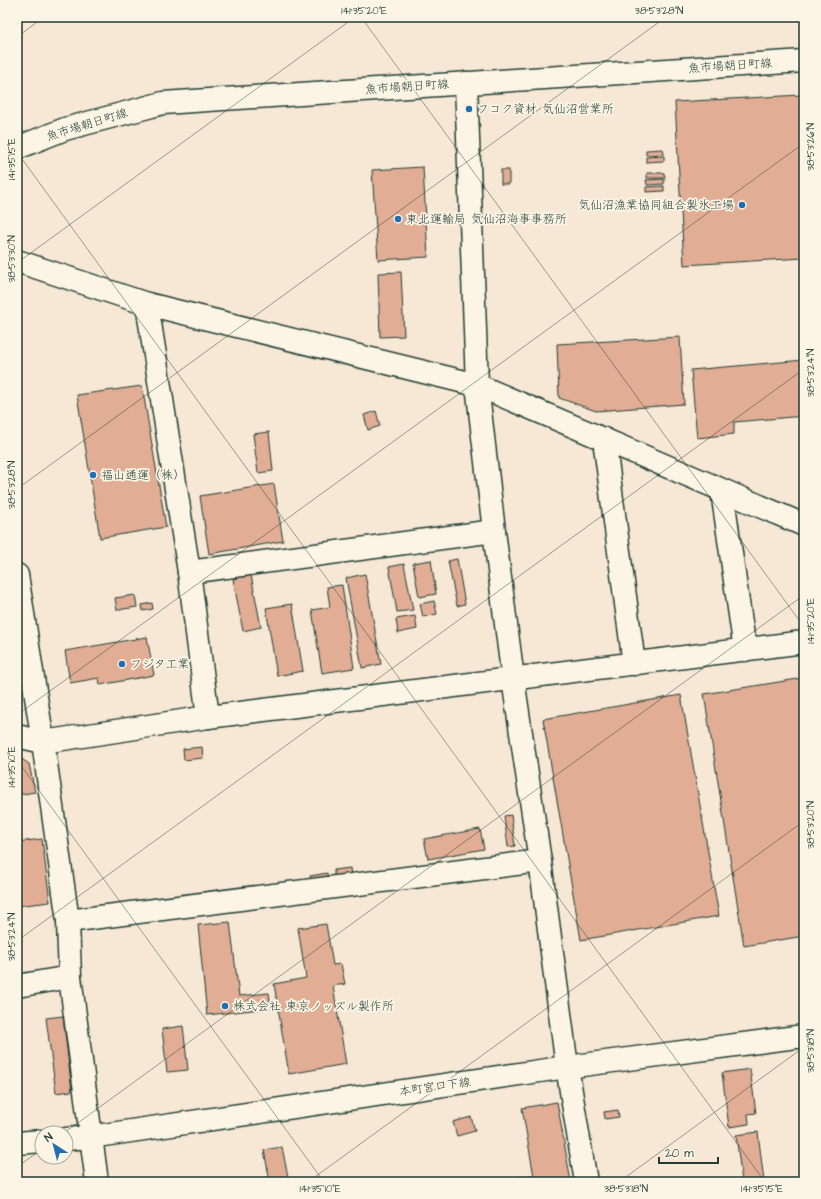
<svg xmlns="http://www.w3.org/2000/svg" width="821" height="1199" font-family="'Architects Daughter','Klee One',sans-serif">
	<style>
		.building { fill: #e1ad94; stroke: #1f3d34 }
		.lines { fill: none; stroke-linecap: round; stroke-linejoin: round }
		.minor-casing { stroke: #1f3d34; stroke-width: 25 }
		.minor { stroke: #fcf5e5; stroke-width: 22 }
		.ticks { fill: none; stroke: #1f3d34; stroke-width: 1; stroke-opacity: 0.45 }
		.poi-dot { fill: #1f6fb2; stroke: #fcf5e5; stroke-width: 1.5 }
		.labels { text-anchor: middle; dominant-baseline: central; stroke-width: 3.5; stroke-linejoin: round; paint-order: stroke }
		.street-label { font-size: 12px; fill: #1f3d34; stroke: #fcf5e5 }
		.poi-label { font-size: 12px; fill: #1f3d34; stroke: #fcf5e5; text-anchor: start }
		.neatline { fill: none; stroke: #1f3d34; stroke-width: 1.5 }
		.ticks-label { font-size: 10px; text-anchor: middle; fill: #1f3d34 }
	</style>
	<rect width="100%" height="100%" fill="#f7e7d5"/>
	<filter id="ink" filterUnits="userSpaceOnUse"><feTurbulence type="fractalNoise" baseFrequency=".025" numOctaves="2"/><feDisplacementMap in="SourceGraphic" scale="8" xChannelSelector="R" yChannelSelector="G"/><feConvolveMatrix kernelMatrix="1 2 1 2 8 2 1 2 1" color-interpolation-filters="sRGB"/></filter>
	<g filter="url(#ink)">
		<g class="building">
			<polygon points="801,95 804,148 804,258 684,265 675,102"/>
			<polygon points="663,149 664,154 646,155 646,150"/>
			<polygon points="664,156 664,161 646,162 646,157"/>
			<polygon points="423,167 428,257 378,260 372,170"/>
			<rect x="501" y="170" width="8" height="14"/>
			<polygon points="647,173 664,173 665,178 647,178"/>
			<polygon points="664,179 664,184 647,185 646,180"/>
			<polygon points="664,186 664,191 646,192 646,187"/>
			<polygon points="401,272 404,336 380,337 378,273"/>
			<polygon points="680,337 684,404 596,411 559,398 557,344"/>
			<polygon points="804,360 804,416 734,422 734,434 697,438 691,370"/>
			<polygon points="142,386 166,527 100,538 77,395"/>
			<polygon points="376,411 380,426 368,430 364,415"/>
			<polygon points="269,432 273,471 258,473 253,434"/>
			<polygon points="274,484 283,541 209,554 200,496"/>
			<polygon points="457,559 465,604 457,606 448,561"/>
			<polygon points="431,560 436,594 419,597 413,563"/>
			<polygon points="404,564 413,610 397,612 389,567"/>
			<polygon points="365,574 381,664 362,668 346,578"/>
			<polygon points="251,575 261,627 243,631 233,579"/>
			<polygon points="342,585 354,668 322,673 312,610 330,607 327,587"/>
			<polygon points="135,595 137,607 117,610 115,598"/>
			<polygon points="434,601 437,614 423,617 420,604"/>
			<polygon points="152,603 153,609 143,611 142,605"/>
			<polygon points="292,604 303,671 277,676 266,608"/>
			<polygon points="415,616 417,629 398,633 396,619"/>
			<polygon points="147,637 154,675 100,685 99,678 70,683 65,651"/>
			<polygon points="804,678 804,936 744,946 704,694"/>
			<polygon points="681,695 719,916 581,940 543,719"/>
			<polygon points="202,747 203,758 184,760 183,749"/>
			<polygon points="17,756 29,764 35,792 17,795"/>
			<polygon points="511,815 515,846 508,847 504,816"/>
			<polygon points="480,829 484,849 428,859 424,839"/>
			<polygon points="42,839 50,902 17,906 17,842"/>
			<polygon points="350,868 351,876 334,878 334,870"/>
			<polygon points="327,873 328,881 311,883 310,876"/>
			<polygon points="230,922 239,996 269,993 271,1008 207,1015 198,925"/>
			<polygon points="326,924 333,965 341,964 345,984 333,986 346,1064 289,1074 274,984 306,978 298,928"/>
			<polygon points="63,1016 72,1091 56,1093 46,1018"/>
			<polygon points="183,1026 188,1070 167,1072 162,1029"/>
			<polygon points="750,1069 756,1113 748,1114 749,1124 729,1127 722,1073"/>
			<polygon points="557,1102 571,1182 535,1182 522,1108"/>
			<polygon points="618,1110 619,1117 605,1119 604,1112"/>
			<polygon points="471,1117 475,1131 457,1136 453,1122"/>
			<polygon points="758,1132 764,1182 742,1182 736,1135"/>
			<polygon points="282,1147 289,1182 270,1182 264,1150"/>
			<polygon points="532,1175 533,1182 495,1182 495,1181"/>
		</g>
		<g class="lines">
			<g class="minor-casing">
				<g id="minor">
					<polyline points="466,83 477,385 494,531 513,679 540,861 567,1067 586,1182"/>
					<polyline points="17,148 65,129 163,103 804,61"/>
					<polyline points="17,261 147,304 477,385 804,525"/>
					<polyline points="147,304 189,572 208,717"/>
					<polyline points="604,439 634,664"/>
					<polyline points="722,491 745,650"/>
					<polyline points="189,572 494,531"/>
					<polyline points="17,575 43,742 68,921 70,977 97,1182"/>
					<polyline points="17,736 43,742 208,717 804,642"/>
					<polyline points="68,921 540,861"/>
					<polyline points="17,986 70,977"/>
					<polyline points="66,1139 90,1137 567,1067 804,1036"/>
					<polyline points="17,1143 42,1141"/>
				</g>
			</g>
			<use href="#minor" class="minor"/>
		</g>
	</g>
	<path class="ticks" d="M361,17L804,627M802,17L804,19M17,37L44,17M17,152L765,1182M17,263L355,17M17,489L666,17M17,715L804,143M17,760L324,1182M17,941L804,369M64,1133L804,595M17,1167L42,1149M308,1182L804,821M619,1182L804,1047"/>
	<g class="poi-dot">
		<circle cx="469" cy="109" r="4"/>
		<circle cx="742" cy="205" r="4"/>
		<circle cx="398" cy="219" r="4"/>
		<circle cx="93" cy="475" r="4"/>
		<circle cx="122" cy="664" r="4"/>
		<circle cx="225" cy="1006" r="4"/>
	</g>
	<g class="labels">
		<g class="street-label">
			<text transform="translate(730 66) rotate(-4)">魚市場朝日町線</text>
			<text transform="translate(407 87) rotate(-4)">魚市場朝日町線</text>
			<text transform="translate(87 125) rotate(-17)">魚市場朝日町線</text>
			<text transform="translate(435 1087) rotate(-8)">本町宮口下線</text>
		</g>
		<g class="poi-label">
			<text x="477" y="109">フコク資材 気仙沼営業所</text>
			<text x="734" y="205" text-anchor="end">気仙沼漁業協同組合製氷工場</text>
			<text x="406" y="219">東北運輸局 気仙沼海事事務所</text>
			<text x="101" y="475">福山通運（株）</text>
			<text x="130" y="664">フジタ工業</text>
			<text x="233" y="1006">株式会社 東京ノッズル製作所</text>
		</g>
	</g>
	<rect width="821" height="1199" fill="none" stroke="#fcf5e5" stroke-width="44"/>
	<g transform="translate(54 1145) rotate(324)"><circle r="19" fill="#fcf5e5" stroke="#a4ab9e"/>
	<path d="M0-3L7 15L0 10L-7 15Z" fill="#1f6fb2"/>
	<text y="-6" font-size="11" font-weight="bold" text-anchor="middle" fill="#1f3d34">N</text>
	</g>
	<path d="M659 1157v6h59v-6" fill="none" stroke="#1f3d34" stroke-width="2"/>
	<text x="665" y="1157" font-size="12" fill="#1f3d34" stroke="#fcf5e5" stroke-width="3" paint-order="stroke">20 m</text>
	<rect x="22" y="22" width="777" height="1155" class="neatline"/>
	<g class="ticks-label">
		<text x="364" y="14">141°35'20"E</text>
		<text x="659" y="14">38°53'28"N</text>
		<text transform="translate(810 147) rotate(-90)" y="4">38°53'26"N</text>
		<text transform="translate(11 159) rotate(-90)" y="4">141°35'15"E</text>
		<text transform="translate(11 259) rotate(-90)" y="4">38°53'30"N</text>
		<text transform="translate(810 373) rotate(-90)" y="4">38°53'24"N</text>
		<text transform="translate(11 485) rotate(-90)" y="4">38°53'28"N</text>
		<text transform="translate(810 621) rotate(-90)" y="4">141°35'20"E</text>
		<text transform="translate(11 767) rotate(-90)" y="4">141°35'10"E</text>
		<text transform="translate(810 825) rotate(-90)" y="4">38°53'20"N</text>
		<text transform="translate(11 937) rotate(-90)" y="4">38°53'24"N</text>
		<text transform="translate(810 1051) rotate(-90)" y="4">38°53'18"N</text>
		<text x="320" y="1192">141°35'10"E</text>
		<text x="626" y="1192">38°53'18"N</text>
		<text x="762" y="1192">141°35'15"E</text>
	</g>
</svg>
